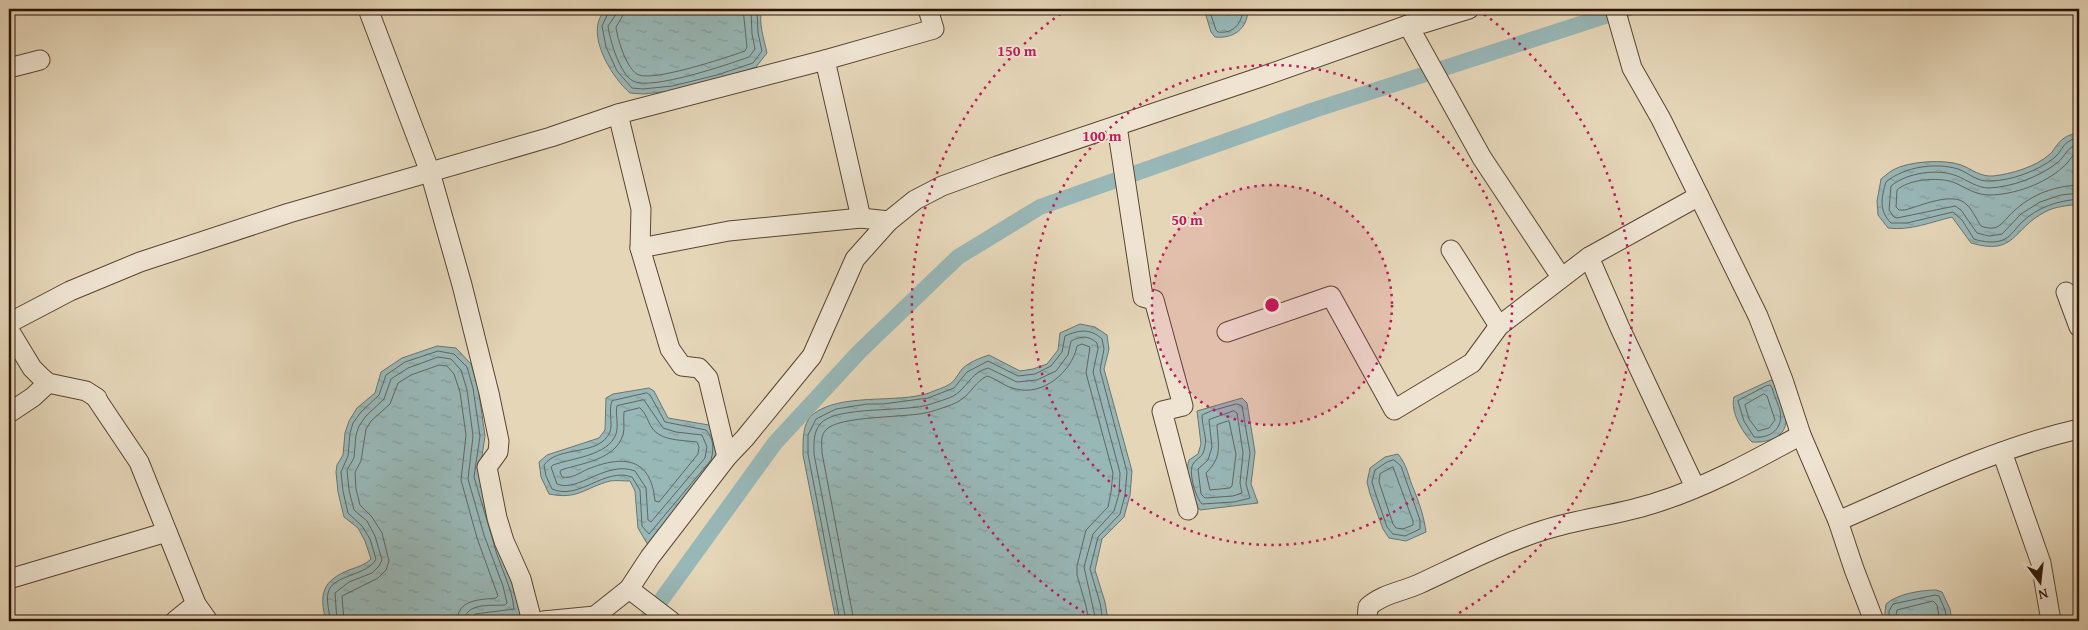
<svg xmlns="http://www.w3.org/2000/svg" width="2088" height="630" font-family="'Gentium Book Plus',serif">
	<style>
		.water { fill: url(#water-ripples); stroke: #6c756f }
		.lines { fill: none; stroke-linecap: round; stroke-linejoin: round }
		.shore { stroke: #61655e; stroke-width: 1 }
		.canal { stroke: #98b7b7; stroke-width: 16 }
		.minor-casing { stroke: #594431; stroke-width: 21 }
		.minor { stroke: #eee4d1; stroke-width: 19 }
		.ring { fill: none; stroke: #c2185b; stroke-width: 2.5; stroke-dasharray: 2.5 5 }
		.centre { fill: #c2185b; stroke: #eee4d1; stroke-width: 2.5 }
		.ring-label { font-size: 15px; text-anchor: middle; font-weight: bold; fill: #c2185b; stroke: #eee4d1; stroke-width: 4; stroke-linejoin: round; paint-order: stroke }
	</style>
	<defs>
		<pattern id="water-ripples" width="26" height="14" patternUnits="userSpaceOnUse" patternTransform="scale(1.25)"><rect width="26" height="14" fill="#98b7b7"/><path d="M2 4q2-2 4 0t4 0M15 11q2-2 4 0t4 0" fill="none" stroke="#839c9c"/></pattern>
	</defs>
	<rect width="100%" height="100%" fill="#e5d6b8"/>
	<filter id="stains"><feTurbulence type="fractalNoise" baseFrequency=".004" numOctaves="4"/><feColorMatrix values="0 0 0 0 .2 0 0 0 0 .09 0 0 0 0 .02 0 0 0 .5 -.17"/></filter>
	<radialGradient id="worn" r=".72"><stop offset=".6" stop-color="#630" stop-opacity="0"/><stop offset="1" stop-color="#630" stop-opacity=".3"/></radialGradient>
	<g class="water">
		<path d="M607,9H762C758,22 764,39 767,53L756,67L718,79L673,91L643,94L630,93C611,77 582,29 607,9Z"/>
		<path d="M1204,9H1248C1248,29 1233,39 1215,37L1211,32Z"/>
		<path d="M2079,132V204C2068,206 2055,206 2045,212C2012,229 2016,256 1971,243L1952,217C1931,222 1910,231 1888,228L1878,215L1877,201L1881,179C1885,176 1889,172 1893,170C1908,161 1945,159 1961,165C1972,169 1980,177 1993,176C2011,174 2036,167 2050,154C2053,152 2054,148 2057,145C2063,137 2069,135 2079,132Z"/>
		<path d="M1080,324L1095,327L1107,335L1109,349L1104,369L1132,471L1130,495L1124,517L1102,539L1095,570L1105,602L1108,620L836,621L803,455C803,442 802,424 812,415C840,392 896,404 929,393C935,390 944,388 950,384C955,381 958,374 962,369C969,362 980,358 989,355L1020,371L1033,369L1047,364L1058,350L1060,333Z"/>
		<path d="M437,346L456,348L471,364L478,387L485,436L479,476L494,532L513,582L521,616L460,621H326C319,594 322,581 349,570C357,567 365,565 371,559L365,541L358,528L344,517L338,492L336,472L337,465L343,455L345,433L349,421L357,408L375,393L381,372L402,358Z"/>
		<path d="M1771,380L1774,382C1778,393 1785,407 1786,419C1787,438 1766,443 1752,442C1742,432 1730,411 1734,397Z"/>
		<path d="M649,388L654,391L668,418L709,425C719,437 718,448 716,462L648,545L638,528L635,491L630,481C623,481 616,480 610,481C584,488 578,500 549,494L541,477L539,462L547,455L599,438L605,430L606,398L613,394Z"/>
		<path d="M1242,398L1247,403L1255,452L1251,484L1258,503L1200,510C1189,497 1184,477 1189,460L1198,454L1201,444L1197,411Z"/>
		<path d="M1398,454C1408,466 1408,477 1414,490C1420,505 1424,517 1426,532L1406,541L1389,538L1383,529L1370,494L1367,482L1370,468L1385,457Z"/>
		<path d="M1936,590L1942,592L1950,609L1952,621H1884L1886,604C1897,594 1921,590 1936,590Z"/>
	</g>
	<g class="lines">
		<g class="shore">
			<polyline points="610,9 602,26 606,47 617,71 632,88 643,89 672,86 717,75 753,63 762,51 758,33 757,9"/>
			<path d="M616,9L615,16L608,26C610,41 620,74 633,81C651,91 729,64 749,57L755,49L752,34L751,9"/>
			<path d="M624,9L622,17L616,27C617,38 627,71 639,75C656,81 725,58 745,51L747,47L743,9"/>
			<path d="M1209,9L1216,30L1218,32C1233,34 1242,24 1243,9"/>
			<path d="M2079,137C2060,143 2066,147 2054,158C2038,171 2010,181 1990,181C1977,182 1969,173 1958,169C1935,162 1904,167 1886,182C1881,198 1879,211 1891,223H1907L1953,212L1962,220L1974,239C1983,242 1996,244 2005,239C2011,236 2017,227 2022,222C2038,207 2057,201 2079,199"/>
			<path d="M2079,144C2065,148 2067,155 2057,163C2039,177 2012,187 1989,188C1977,188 1967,180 1957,176C1938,168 1906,173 1891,186L1889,210L1894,217L1897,218L1955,206L1961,210L1977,233L1989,236L2002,234L2021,214L2040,202L2061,195L2079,193"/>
			<path d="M2079,152C2071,154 2070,162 2063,167C2045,184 2013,195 1989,195C1975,195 1965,187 1953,182C1938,177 1909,179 1897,190L1896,207L1899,210H1905C1920,206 1953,191 1966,204C1973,210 1976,219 1981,226C1986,228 1992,229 1997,227C2003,224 2009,215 2014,211C2032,194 2055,186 2079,185"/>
			<path d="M1766,386L1770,385L1772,388C1774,396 1778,403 1780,411C1784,428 1770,439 1754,437L1744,421L1738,401Z"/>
			<path d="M647,393L650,395L665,422L706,430C714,439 714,449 711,460L649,534L642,526L640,490L632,477C604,467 579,501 552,489L546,476L544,465C558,445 599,457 610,432C613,423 608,410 612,401Z"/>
			<polygon points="1764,394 1767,396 1775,420 1769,428 1758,431 1749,419 1745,405"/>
			<path d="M644,400L663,428L676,432L702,435L707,447L705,458L651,522L648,520L646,488L635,471C606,460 578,493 557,484L551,467L553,465C572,458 608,456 616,434C619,425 615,414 617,406Z"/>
			<path d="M1237,404L1242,406L1250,453L1246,484L1250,498L1234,502L1202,504C1196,498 1188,473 1193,464C1198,456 1203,459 1205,446C1207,437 1202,426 1202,415L1211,411Z"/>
			<path d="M640,408C646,413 648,422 652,428C661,441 682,440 697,442L699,447L698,454L659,502L655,501C651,457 623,455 588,469C579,473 572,479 562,477L560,472L561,470C582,463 615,460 623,435C625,428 623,420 624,412Z"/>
			<polygon points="1234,411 1237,413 1243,453 1240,483 1242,493 1233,496 1205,498 1201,494 1198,469 1208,460 1212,447 1209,420"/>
			<path d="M1229,421L1236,454L1232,486L1230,488L1210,490L1206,473C1223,456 1218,446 1217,425Z"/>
			<polygon points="1394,460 1401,466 1420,520 1420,529 1405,536 1393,534 1387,527 1375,492 1372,482 1375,470 1387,462"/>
			<polygon points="1393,467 1413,521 1413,525 1403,529 1396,528 1393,524 1379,482 1380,474"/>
			<path d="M330,621C330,613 326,602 328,593C332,574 368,576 376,559L370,539L362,526L348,513L343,491L341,472L348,456L350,433L353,423L361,412L379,395L386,375L405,362L438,351L454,354L467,367L473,388L480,436L474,477L494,544"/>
			<path d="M337,621L335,593L349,582L372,573L379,566L382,560L375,536L367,521L354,510L349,490L347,470L354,458L356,435L359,426L366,416L384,399L391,379L408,368L438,357L451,359L461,370L467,390L473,436L468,479L484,535L503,586L507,603L505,605C491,606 466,602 464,621"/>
			<path d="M344,621L342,596L378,578L386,570L389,561L382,533L372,517L360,505L356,489L355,472L361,461L366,429L371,421L390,404L398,383L411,375L439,365L447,366L454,374L460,392L466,435L461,480L477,538L498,596L496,598C479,600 458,599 457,621"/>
			<path d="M471,621L472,617L475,614L514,609C512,587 500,567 494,545"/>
			<path d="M840,621L808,454V435L816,419L836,409L867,404H883L928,398L954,388L967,372L988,361L1018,376L1035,374L1051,366L1062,352L1065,336C1079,330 1090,328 1102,339L1104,349L1100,370L1127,472L1125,495L1120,514L1098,537L1090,569L1100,603L1103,621"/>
			<path d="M846,621L814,454C814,444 813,433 820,424C836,405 906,413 931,404C939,401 953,398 959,392C970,382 972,373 988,368L1017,382L1037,380L1056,371L1068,355L1071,341C1081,336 1088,335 1097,343L1098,349L1093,372L1120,473L1119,494L1114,511L1093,534L1084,567L1096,621"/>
			<path d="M854,621L822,453C822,446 820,437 825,431C837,414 911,419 933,411C942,408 954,405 962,399C972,392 975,382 987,376C997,379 1005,387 1016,389C1043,396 1072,372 1077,346L1082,344L1090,347L1086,373L1113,473L1111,492L1108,507L1086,530L1077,566V575L1086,606L1089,621"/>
			<polyline points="1889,621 1889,611 1893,604 1935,595 1939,596 1945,610 1947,621"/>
			<polyline points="1895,621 1897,610 1933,601 1937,605 1940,621"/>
		</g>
		<polyline class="canal" points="646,621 775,443 859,352 958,257 1040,207 1314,110 1627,9"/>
		<g class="minor-casing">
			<g id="minor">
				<polyline points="368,9 430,172 462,285 489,393 499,441 498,452 487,467 497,518 504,541 521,579 532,621"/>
				<polyline points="1615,9 1632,68 1661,119 1758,316 1783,380 1801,435 1838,521 1854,569 1874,621"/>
				<polyline points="1408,25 1482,158 1561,277"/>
				<polyline points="825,60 861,218"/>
				<polyline points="9,68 40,60"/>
				<polyline points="618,114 641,209 640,248 670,349 682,366 699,368 708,378 727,457"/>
				<polyline points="1117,126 1143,297 1154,300 1183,406 1162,411 1188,510"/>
				<polyline points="640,248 729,231 861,218 889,221"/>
				<polyline points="1451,250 1499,326"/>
				<polyline points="1589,257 1620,328 1695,487"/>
				<polyline points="2066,292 2079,327"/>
				<polyline points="9,323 70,291 140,262 289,213 551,137 618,114 825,60 934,29 928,9"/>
				<polyline points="9,330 32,368 41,377 48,383 86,391 97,398"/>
				<polyline points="1227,332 1331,296 1394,410 1472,363 1499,326 1589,257 1699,196"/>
				<polyline points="96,398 139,462 196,604 208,621"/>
				<polyline points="9,413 33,397 48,383"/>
				<polyline points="2002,452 2041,563 2051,621"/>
				<path d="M1838,521C1917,487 1995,448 2079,429"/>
				<polyline points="9,579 167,532"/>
				<polyline points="629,589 671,621"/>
				<polyline points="175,621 196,604"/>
				<polyline points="543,621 595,616"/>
				<polyline points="591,621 595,616 629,589 650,557 727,457 745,438 812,356 855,259 889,221 915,200 942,186 997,166 1261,77 1408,25 1424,23 1469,9"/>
				<path d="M1367,621L1368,607C1382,594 1401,592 1419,584C1460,565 1500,544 1544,530C1581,518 1620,515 1658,502C1708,486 1755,460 1801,435"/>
			</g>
		</g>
		<use href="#minor" class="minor"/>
	</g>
	<circle cx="1272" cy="305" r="120" fill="#c2185b" fill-opacity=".12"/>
	<g class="ring">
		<circle cx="1272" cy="305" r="120"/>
		<circle cx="1272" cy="305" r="240"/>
		<path d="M1097 620A360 360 0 0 1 1066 10M1478 10A360 360 0 0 1 1447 620"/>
	</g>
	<circle cx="1272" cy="305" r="8" class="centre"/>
	<g class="ring-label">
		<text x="1017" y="56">150 m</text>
		<text x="1102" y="141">100 m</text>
		<text x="1187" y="225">50 m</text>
	</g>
	<rect width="2088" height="630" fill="none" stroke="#e5d6b8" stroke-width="30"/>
	<rect x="10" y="10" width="2068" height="610" fill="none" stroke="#2a1304" stroke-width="2.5"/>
	<rect x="15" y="15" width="2058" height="600" fill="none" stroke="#2a1304"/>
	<g transform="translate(2040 582) rotate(165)" stroke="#eee4d1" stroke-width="4" paint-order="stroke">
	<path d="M0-4L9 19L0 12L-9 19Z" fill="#2a1304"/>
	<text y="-8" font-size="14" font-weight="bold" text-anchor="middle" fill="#2a1304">N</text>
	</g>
	<rect width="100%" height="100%" filter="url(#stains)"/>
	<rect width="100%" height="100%" fill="url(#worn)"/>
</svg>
